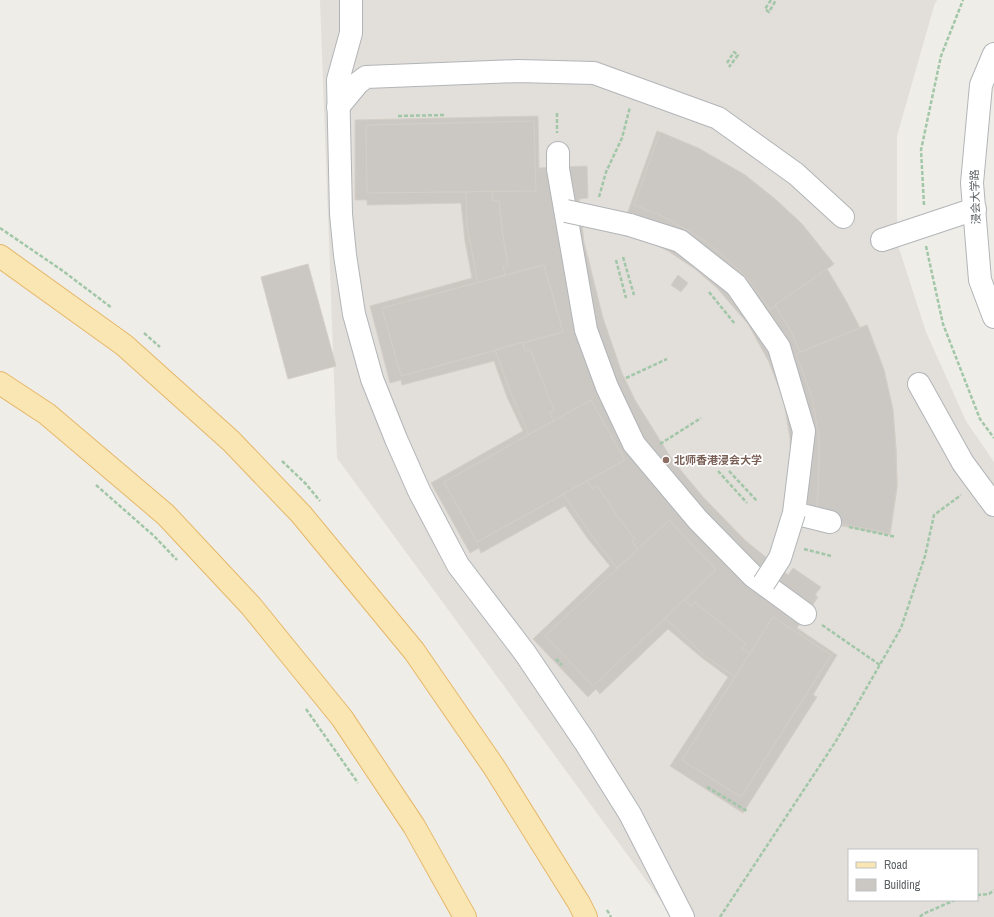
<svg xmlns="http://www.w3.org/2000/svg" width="994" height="917" font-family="'Archivo Narrow','Noto Sans SC',sans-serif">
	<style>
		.education { fill: #e2ded9; fill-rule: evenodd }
		.building { fill: #cbc8c4; stroke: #d4cec6 }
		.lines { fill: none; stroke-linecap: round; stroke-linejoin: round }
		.minor-casing { stroke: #b2b5b8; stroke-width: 24 }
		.major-casing { stroke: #e6b769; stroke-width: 24 }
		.path { stroke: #a1c7a8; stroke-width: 2.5; stroke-dasharray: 4 2; stroke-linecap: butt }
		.minor { stroke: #fff; stroke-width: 22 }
		.major { stroke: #f9e6b3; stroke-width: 22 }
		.minor-bridge-casing { stroke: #b2b5b8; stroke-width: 24; stroke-linecap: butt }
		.minor-bridge { stroke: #fff; stroke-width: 22 }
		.education-dot { fill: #8d6e63; stroke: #fff; stroke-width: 1.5 }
		.labels { text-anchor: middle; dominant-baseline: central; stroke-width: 3.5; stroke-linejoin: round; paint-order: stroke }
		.street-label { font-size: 11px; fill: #5f6366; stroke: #fff }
		.education-label { font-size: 11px; font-weight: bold; fill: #785e54; stroke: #fff; text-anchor: start }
	</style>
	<rect width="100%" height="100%" fill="#efede7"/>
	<path class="education" d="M320,0H937L934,6L897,136V242L926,332L966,421L994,462V917H673L337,458ZM849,850H977V900H849Z"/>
	<g class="building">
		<polygon points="538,116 539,168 587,166 588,198 579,199 584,242 603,318 622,373 635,400 673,461 704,498 746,541 788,575 793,568 821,587 815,595 818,597 797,628 837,655 813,695 817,697 743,813 670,766 728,677 701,657 668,629 600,694 596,689 588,697 533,639 610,566 588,539 565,506 481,553 479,548 470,553 431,483 523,431 507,397 494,361 402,385 401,380 390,383 370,306 472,278 465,241 461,203 367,205 367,200 355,200 355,120"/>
		<polygon points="534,121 536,191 367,193 366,125"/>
		<polygon points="657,131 698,148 745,175 775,199 802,224 834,264 827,269 846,301 860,328 867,325 884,370 893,410 896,451 897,487 890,535 786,515 792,478 790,439 784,401 769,362 748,324 717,288 695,269 668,251 646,240 625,220"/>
		<polygon points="660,132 698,148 745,175 775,199 802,224 834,264 770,309 747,278 720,253 698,236 658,214 634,205"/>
		<polygon points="492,191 493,201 499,200 502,230 508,265 503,267 505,275 478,283 467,226 466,192"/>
		<polygon points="308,264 336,366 288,379 261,277"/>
		<polygon points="544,265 563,332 401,376 382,308"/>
		<polygon points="827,269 846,301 860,328 800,352 791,331 775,305"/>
		<polygon points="678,275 688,283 681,292 671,285"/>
		<polygon points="867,325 884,370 893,410 896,451 897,487 890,533 815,519 818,493 819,468 819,437 812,397 796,354"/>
		<polygon points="523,342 525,351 530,349 554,410 549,412 554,421 529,435 512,396 495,350"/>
		<polygon points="591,400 625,460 477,542 444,482"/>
		<polygon points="587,481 592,489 597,485 615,513 635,539 632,542 638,549 617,568 590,533 563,494"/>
		<polygon points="669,520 716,570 593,686 545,636"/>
		<polygon points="684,600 691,606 695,602 746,644 742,648 750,654 735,677 705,656 665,618"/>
		<polygon points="773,617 831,655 741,797 682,760"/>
	</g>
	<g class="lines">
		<g class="minor-casing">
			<g id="minor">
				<polyline points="351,0 351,33 338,80 341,214 345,255 354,314 372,379 396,439 419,491 458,565 525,653 585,742 630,814 683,917"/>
				<polyline points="994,54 981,85 972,183 980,280 994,317"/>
				<polyline points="338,107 358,83 366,77 518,71 594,73 718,118 796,174 843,217"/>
				<polyline points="558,153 558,169 586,330 607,387 634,444 698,520 753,576 805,614"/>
				<polyline points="630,225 680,241 736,285 779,347 804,431 794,513 830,522"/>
				<polyline points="882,240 975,209"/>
				<polyline points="919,384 963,463 994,505"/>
			</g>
		</g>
		<g class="major-casing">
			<g id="major">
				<polyline points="0,256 124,345 231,441 301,514 414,651 494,767 579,903 586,917"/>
				<polyline points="0,383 47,414 166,515 251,606 342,718 414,826 465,917"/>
			</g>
		</g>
		<g class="path">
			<polyline points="771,0 765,9 769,12 776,0"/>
			<polyline points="727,63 734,52 738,55 729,67"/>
			<polyline points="557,113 557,133"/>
			<polyline points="398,116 445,115"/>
			<polyline points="599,197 606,172 622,138 630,107"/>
			<polyline points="924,205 921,150 941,56 963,0"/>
			<polyline points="0,228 63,271 112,308"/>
			<polyline points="926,246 943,324 980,419 994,438"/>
			<polyline points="623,257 634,295"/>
			<polyline points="616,260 626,298"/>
			<polyline points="709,292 735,324"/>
			<polyline points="144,333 160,347"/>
			<polyline points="626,378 667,359"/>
			<polyline points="660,444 701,418"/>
			<polyline points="282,461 306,484 320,501"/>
			<polyline points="718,471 747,503"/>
			<polyline points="729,471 757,501"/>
			<polyline points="96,485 154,536 177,560"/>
			<polyline points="849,527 896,537"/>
			<polyline points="804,549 831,556"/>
			<polyline points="822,625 880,665"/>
			<polyline points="556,659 562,665"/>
			<polyline points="306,709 358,783"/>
			<polyline points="707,787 747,811"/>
			<polyline points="977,895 989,894 994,890"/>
			<polyline points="607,910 611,917"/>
			<polyline points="720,917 836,741 901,628 925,556 934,515 961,495"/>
			<polyline points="920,917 923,914 955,900"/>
		</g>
		<use href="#minor" class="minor"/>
		<use href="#major" class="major"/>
		<g class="minor-bridge-casing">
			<g id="minor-bridge">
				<polyline points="566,211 630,225"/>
				<polyline points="764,583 780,558 794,513"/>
			</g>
		</g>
		<use href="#minor-bridge" class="minor-bridge"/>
	</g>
	<circle class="education-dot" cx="666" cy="460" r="4"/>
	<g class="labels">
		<g class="street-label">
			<text transform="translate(975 197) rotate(-92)">浸会大学路</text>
		</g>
		<g class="education-label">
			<text x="674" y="460">北师香港浸会大学</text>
		</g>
	</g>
	<rect x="848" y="849" width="130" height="52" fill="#ffffff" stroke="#bfc1c2"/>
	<rect x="856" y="862" width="20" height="6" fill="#f9e6b3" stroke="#bfc1c2"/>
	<text x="884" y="869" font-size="12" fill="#5f6366">Road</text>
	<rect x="856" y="879" width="20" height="12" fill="#cbc8c4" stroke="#bfc1c2"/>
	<text x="884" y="889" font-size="12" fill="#5f6366">Building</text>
</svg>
